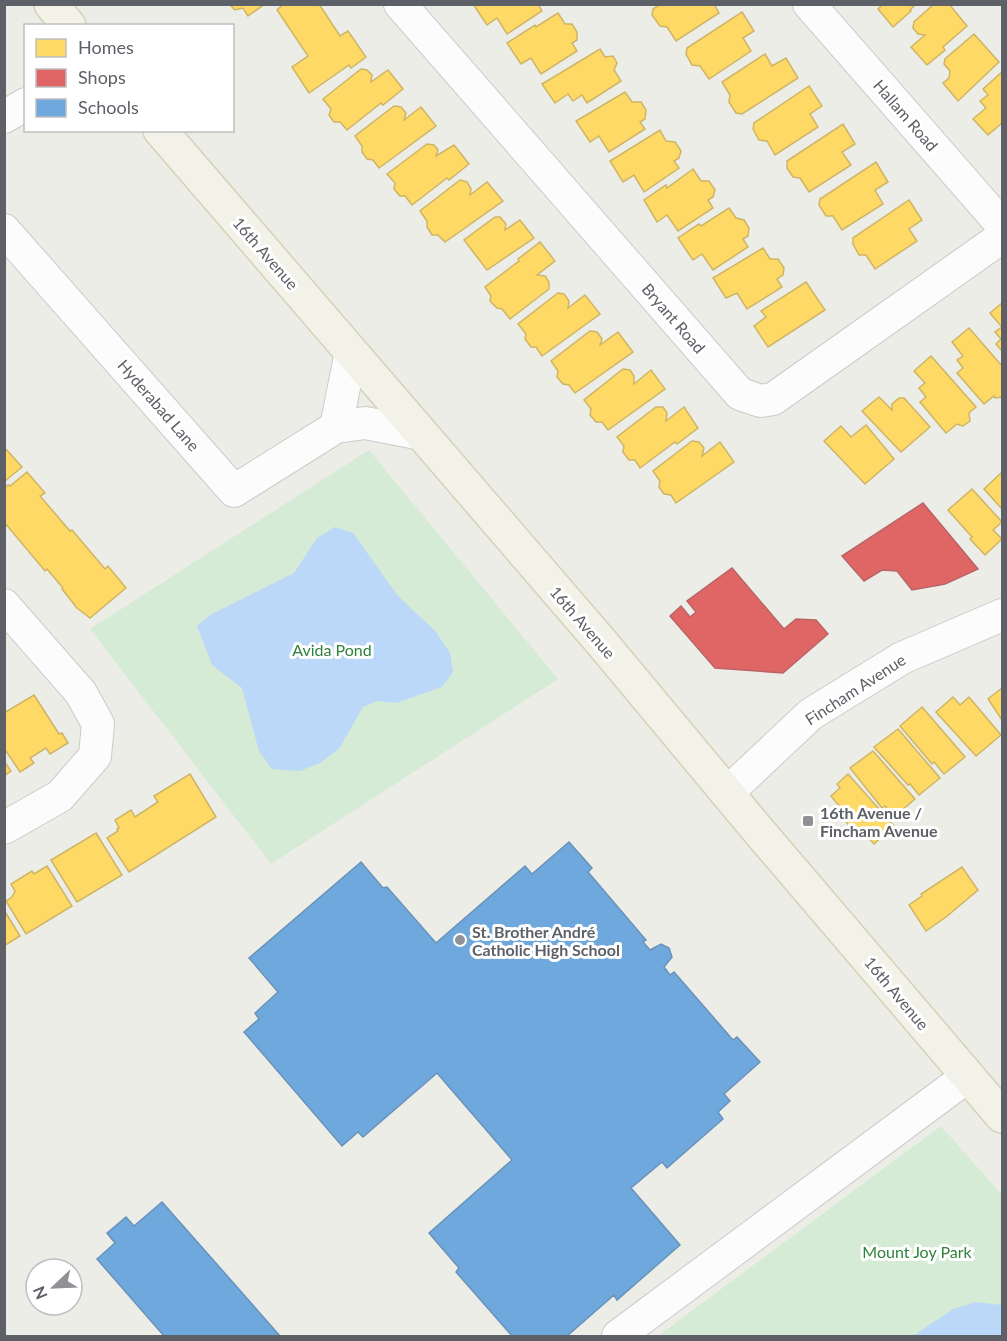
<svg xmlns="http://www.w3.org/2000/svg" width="1007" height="1341" font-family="Lato,sans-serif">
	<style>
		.green { fill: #d5ebd5 }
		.water { fill: #bbd8f8 }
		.homes { fill: #ffd966; stroke: #ceb566; stroke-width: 1.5 }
		.shops { fill: #e06666; stroke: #b96466; stroke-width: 1.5 }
		.schools { fill: #6fa8dc; stroke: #6a92b9; stroke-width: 1.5 }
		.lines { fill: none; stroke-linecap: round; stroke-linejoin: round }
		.minor-casing { stroke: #cacbca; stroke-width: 34 }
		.major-casing { stroke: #d6d1b5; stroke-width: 36 }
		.minor { stroke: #fcfcfc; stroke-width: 32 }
		.major { stroke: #f3f2e8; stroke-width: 33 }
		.poi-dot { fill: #8f9194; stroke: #fff; stroke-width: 2 }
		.labels { text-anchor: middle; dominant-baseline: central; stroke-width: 6; stroke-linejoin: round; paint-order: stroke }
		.street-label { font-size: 16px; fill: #5d6066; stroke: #fff }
		.park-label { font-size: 16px; fill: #30823c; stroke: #fff }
		.poi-label { font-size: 16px; font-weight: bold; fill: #5d6066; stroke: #fff; text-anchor: start }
	</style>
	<rect width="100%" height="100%" fill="#edede8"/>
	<g class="green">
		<polygon points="369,450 558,679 271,864 90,629"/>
		<polygon points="941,1126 1002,1195 1002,1336 658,1336"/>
	</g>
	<g class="water">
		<polygon points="335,527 353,533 397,595 436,632 450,653 453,672 442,687 396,703 377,701 363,707 339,749 320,763 300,771 272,769 259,751 242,688 212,665 197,626 210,615 294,573 317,538"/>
		<polygon points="975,1302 1002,1305 1002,1336 904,1336 916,1334 953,1309"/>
	</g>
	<g class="homes">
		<polygon points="229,4 265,4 248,16 243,8 235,10"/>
		<polygon points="284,4 319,4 340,36 348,31 366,57 351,68 349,65 309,93 292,67 308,56 277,10"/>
		<polygon points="473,4 538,4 542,11 507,34 497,18 487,25"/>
		<polygon points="661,4 714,4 719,13 676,41 667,27 660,26 652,15 653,9"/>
		<polygon points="883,4 916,4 910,10 911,11 893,27 878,9"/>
		<polygon points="934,4 949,4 967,26 943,47 945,50 927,65 911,47 925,35 918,34 913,28 914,22"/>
		<polygon points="742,12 754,31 743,38 751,51 709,79 700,66 692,65 686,54 687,48"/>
		<polygon points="558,13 565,24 572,24 577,32 577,40 572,43 577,51 541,74 531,58 521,64 507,43 535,25 536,27"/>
		<polygon points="974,34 999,62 958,101 943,83 949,78 950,71 944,64 945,59"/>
		<polygon points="600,49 605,57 613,56 617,63 614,70 621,81 587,103 582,95 573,101 568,94 555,103 542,84"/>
		<polygon points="765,54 772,66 786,58 798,78 742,114 736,113 729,102 730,95 722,82"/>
		<polygon points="361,69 367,70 372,75 371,82 388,70 403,89 383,105 381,103 347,130 340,122 334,122 329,115 331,109 323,99"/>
		<polygon points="1002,72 1002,123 988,135 973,119 986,108 980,101 988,95 983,89"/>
		<polygon points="809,86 822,106 810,114 818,127 775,155 767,141 759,140 753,129 754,123"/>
		<polygon points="625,92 632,102 641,102 646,110 645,119 640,122 645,129 609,152 599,136 590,142 576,121"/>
		<polygon points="394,106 401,107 406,113 404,120 421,107 436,126 379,168 373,160 367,159 362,152 362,146 355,136"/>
		<polygon points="843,124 855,144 842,152 851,165 809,192 800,178 793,177 787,168 787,161"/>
		<polygon points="660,130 666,141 675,142 681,151 679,158 674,161 679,168 644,192 634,175 623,182 610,161"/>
		<polygon points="427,144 434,145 438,150 436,156 454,145 469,164 449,180 447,178 412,205 405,196 400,196 394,189 395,183 387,174"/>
		<polygon points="876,162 888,182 875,190 883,204 842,230 833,216 826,216 819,205 820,199"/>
		<polygon points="693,169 701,181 709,181 715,190 713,197 708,200 713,208 678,231 667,215 657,222 644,200 666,185 667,188"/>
		<polygon points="460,180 467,182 471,189 470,195 487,182 503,201 445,242 438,235 432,235 427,227 427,221 420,211"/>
		<polygon points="909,200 922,220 909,229 917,241 875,269 866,255 859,255 853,244 853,238"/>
		<polygon points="729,208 736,218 744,220 749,228 748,236 743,239 748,247 713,270 702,254 693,260 678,238 699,224 701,226"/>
		<polygon points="495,217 500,217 506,224 505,230 520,220 534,238 487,270 464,240"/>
		<polygon points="540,242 555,261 537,275 545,276 549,282 549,289 510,319 502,309 497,308 490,301 491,296 485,287 519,261 518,259"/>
		<polygon points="763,248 770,259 778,259 784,268 783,275 777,279 782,287 747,309 737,293 726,298 713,278"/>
		<polygon points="806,282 825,310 768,347 754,326 766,317 761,311"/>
		<polygon points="558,293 564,294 569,301 568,308 585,295 600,314 542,356 536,347 531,347 525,339 526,334 518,324"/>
		<polygon points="1002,303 1002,351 996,344 1001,339 995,332 1002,327 990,313"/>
		<polygon points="969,328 1002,366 1002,397 995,398 994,396 984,404 957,373 963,368 957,360 963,356 952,342"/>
		<polygon points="590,331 597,332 602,339 600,345 618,332 633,352 575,393 569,385 563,384 557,377 558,371 551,361"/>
		<polygon points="931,356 976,407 969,413 970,421 963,426 957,424 946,433 920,402 926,397 919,388 925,383 914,371"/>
		<polygon points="623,369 630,370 634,376 634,384 651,370 665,389 608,430 602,422 596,422 590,415 591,409 584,400"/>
		<polygon points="879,397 892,410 892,404 899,398 904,398 930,427 901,452 862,411"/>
		<polygon points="656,407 663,407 667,413 666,421 684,407 698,428 677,444 675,442 640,468 635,460 629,460 623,452 624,446 617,437"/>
		<polygon points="866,425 894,459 865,484 824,441 841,426 851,437"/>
		<polygon points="692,441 699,442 704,448 702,456 720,442 734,462 676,503 671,495 664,494 659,487 660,481 653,471"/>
		<polygon points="4,447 22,467 4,482"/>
		<polygon points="27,472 45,493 40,496 70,531 72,530 105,569 108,566 126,588 90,618 77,608 62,589 63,588 47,569 45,571 4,522 4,488 8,485 10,486"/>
		<polygon points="1002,472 1002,509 984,489"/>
		<polygon points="972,489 1002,522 993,530 1002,539 985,555 970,539 972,537 948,510"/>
		<polygon points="1002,688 1002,720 988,699"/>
		<polygon points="34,695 59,734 62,733 68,743 50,754 46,748 30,758 34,763 20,772 4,748 4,713"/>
		<polygon points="953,697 960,705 969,697 1001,735 976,756 936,712"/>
		<polygon points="922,707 965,757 944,774 934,762 932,764 900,726"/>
		<polygon points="898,729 940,778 919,795 910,784 908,785 874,747"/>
		<polygon points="873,751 915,799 894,817 885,806 882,808 850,768"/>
		<polygon points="4,761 11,771 4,776"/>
		<polygon points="190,774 216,817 129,872 107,838 118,831 117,829 119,828 115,820 131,810 135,817 158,802 154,796"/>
		<polygon points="848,774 894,826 874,844 859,827 854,831 841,816 845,813 831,796 840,788 837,784"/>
		<polygon points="96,833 122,875 77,902 51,860"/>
		<polygon points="47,866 72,906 26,934 6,901 12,897 15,891 11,884 32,871 34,874"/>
		<polygon points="962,867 978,890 946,917 926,931 909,905 922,896 921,894"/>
		<polygon points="4,910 20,936 4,946"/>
	</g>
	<g class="shops">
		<polygon points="923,503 978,569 945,584 912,590 897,571 882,570 864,581 842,556"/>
		<polygon points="732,568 784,629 796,619 816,620 828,634 783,673 715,668 670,616 681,606 690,617 696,612 687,601"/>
	</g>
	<g class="schools">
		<polygon points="569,842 592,868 588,872 646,940 643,942 650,950 661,944 669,948 672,957 664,967 670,975 674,972 733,1040 737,1037 760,1062 724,1094 730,1101 718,1112 723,1119 667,1168 662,1162 631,1188 680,1245 617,1300 614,1295 567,1336 512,1336 456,1272 459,1268 429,1233 512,1160 437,1073 363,1137 358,1132 342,1146 244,1032 259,1019 255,1013 278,992 249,958 361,862 383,888 387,887 436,943 525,866 532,874"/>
		<polygon points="162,1202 237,1287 280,1336 164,1336 97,1259 115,1243 107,1233 126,1217 134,1226"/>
	</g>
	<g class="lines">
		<g class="minor-casing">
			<g id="minor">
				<polyline points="400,4 740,394 761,401 773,399 1002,237"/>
				<polyline points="809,4 1002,225"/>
				<polyline points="4,117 26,104"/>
				<polyline points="4,230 234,491 336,427 365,423 422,434"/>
				<polyline points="336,427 351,352"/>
				<polyline points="4,605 81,693 98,724 95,756 60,796 4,828"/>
				<polyline points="727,793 811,714 902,658 1002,615"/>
				<polyline points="618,1336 968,1076"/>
			</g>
		</g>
		<g class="major-casing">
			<g id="major">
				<polyline points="51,4 69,26"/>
				<polyline points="160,130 602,643 757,829 1002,1116"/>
			</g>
		</g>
		<use href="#minor" class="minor"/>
		<use href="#major" class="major"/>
	</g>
	<g class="poi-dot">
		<rect x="802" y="815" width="12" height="12" rx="3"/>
		<circle cx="460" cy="940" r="6"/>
	</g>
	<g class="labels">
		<g class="street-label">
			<text transform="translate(906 115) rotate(49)">Hallam Road</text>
			<text transform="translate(266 253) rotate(49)">16th Avenue</text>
			<text transform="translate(674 318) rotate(49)">Bryant Road</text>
			<text transform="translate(159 405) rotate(49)">Hyderabad Lane</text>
			<text transform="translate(583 622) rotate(49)">16th Avenue</text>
			<text transform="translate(855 689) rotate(-33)">Fincham Avenue</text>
			<text transform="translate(897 993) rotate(50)">16th Avenue</text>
		</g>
		<g class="park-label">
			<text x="332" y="649">Avida Pond</text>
			<text x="917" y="1251">Mount Joy Park</text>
		</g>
		<g class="poi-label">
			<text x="820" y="812">16th Avenue /<tspan x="820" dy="18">Fincham Avenue</tspan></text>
			<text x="472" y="931">St. Brother André<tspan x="472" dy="18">Catholic High School</tspan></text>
		</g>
	</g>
	<rect width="1007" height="1341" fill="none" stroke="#5d6066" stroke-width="12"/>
	<rect x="24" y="24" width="210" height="108" fill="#ffffff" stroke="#bebfc2" stroke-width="1.5"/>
	<rect x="36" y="39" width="30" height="18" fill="#ffd966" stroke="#bebfc2" stroke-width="1.5"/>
	<text x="78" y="54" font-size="18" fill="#5d6066">Homes</text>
	<rect x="36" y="69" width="30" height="18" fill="#e06666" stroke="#bebfc2" stroke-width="1.5"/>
	<text x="78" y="84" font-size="18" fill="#5d6066">Shops</text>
	<rect x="36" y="99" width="30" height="18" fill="#6fa8dc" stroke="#bebfc2" stroke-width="1.5"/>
	<text x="78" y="114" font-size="18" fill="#5d6066">Schools</text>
	<g transform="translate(54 1287) rotate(247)"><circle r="28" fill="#ffffff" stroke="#bebfc2" stroke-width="1.5"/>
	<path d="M0-4.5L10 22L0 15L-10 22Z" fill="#8f9194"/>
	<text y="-9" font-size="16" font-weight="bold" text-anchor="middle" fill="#5d6066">N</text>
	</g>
</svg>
